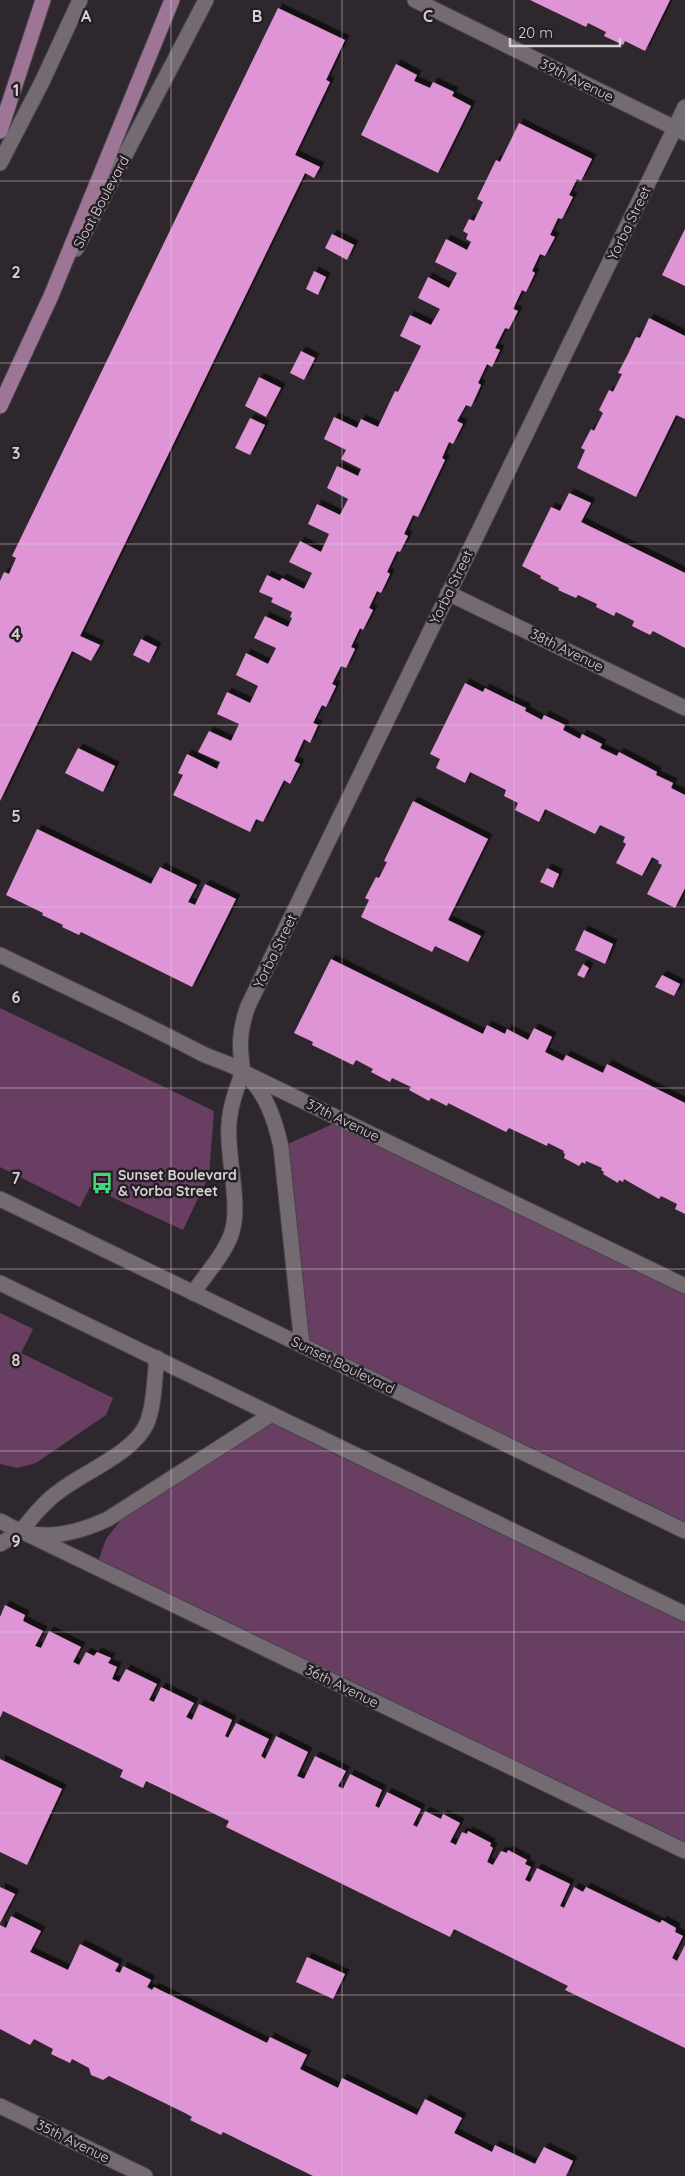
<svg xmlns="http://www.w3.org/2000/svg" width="685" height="2176" font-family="Quicksand,sans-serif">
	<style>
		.green { fill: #683f63 }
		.building { fill: #df95d5; filter: url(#shadow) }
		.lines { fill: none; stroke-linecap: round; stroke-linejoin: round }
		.street-casing { stroke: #494248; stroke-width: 17 }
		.secondary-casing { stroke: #494248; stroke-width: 17 }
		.primary-casing { stroke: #494248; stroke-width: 17 }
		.street { stroke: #746a72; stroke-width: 15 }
		.secondary { stroke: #746a72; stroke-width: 15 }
		.primary { stroke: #9d7597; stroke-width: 15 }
		.grid { fill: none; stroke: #d7d1d6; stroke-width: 1; stroke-opacity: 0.55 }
		.labels { text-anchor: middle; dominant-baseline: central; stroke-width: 5; stroke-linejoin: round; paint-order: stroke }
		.street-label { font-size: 14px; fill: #d7d1d6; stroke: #251e24 }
		.poi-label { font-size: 14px; font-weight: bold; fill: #d7d1d6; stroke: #251e24; text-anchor: start }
		.grid-label { font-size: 16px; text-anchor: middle; font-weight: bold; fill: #d7d1d6; stroke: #251e24; stroke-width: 5; stroke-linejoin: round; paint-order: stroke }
	</style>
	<defs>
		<filter id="shadow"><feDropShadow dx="4.5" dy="-4.5" stdDeviation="0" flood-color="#0009"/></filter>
	</defs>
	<rect width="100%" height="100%" fill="#2f272e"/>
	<g class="green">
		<polygon points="0,1008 214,1111 209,1175 183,1230 90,1187 80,1207 0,1167"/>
		<polygon points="342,1120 685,1286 685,1531 302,1345 281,1147"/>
		<polygon points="0,1313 33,1329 21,1353 113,1398 106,1415 36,1463 17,1468 0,1464"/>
		<polygon points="272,1414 685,1613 685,1853 96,1567 106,1539 136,1501"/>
	</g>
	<g class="building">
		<polygon points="530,0 670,0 645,51 625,41 623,45 604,36 606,32 588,23 586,27"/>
		<polygon points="278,8 345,40 326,80 330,82 295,155 320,167 314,178 305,173 80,636 100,645 91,661 72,651 0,801 0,581 4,572 9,574 16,558 12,556"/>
		<polygon points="396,64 417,75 414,81 430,88 433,82 454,92 452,96 471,106 438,173 361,135"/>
		<polygon points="519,123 592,159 581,181 577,179 569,195 573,197 562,219 558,218 550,235 555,237 545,256 540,254 532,271 535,273 526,292 522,290 513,309 518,311 509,329 505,328 495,348 500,350 492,367 487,364 478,383 481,385 471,407 466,405 457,421 463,424 453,444 449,442 442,458 445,460 418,517 413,515 404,534 408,536 400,552 397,551 387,572 390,574 381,593 377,591 369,608 373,610 363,630 360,628 351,647 355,649 346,668 341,666 332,684 336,686 326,707 322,705 313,723 318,725 310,743 304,739 294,761 300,764 290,784 284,780 263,822 256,819 250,832 173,795 183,775 178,773 187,754 217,769 220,762 198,752 209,731 231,741 239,724 217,714 227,692 250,703 258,686 236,675 246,653 268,664 276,648 254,638 265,616 288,627 292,618 290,617 292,612 271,602 273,598 259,592 267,575 280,581 282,578 304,589 312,573 289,562 300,541 321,552 329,534 308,524 317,504 340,515 348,499 327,488 337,466 358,476 361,469 341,459 346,450 324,439 334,417 357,428 361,419 378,427 395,391 398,392 421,346 400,336 410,315 431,325 440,309 418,298 428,277 449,288 457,273 435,262 446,239 467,250 471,242 466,239 468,234 463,231 469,219 474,221 483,202 477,199 496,160 500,162"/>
		<polygon points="685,229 685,286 662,275"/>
		<polygon points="332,234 354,245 347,260 325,248"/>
		<polygon points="314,271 326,277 318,295 306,289"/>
		<polygon points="649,318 685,336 685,419 676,415 636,497 577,468 585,450 581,448 591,429 594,431 603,413 599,410 609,390 613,392 622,374 618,373 628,354 636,337 640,338"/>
		<polygon points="301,351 315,358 304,380 290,373"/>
		<polygon points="259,377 281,388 266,417 245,406"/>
		<polygon points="250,418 265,425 250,455 235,448"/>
		<polygon points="569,493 591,503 581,522 685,573 685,648 653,631 650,635 632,626 634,621 616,612 614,616 596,607 597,604 578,595 576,598 558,590 559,588 540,578 541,576 522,566 551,507 560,511"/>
		<polygon points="141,639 157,647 149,663 133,655"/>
		<polygon points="465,683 483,692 485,688 507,699 526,708 525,711 542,720 544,715 565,725 563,730 580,739 582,734 602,744 600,748 617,756 619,752 657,772 656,775 673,783 671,788 685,795 685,888 675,908 647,894 662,865 658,863 659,861 652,857 642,876 616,863 626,844 623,842 625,837 600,825 595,834 545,809 539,822 515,810 518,803 504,796 506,790 470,772 465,783 436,768 440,759 430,754"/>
		<polygon points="78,748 115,766 103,792 65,773"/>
		<polygon points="413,801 488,839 448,920 481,936 468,962 435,946 432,952 361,917 369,900 365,898 376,877 379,878 387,862 384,861"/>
		<polygon points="37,829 151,884 160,867 197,885 188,902 195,905 205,884 236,899 192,987 81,932 79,935 62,927 63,925 42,915 43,913 6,895"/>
		<polygon points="547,868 559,874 553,888 540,882"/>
		<polygon points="584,930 613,944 605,964 575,950"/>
		<polygon points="331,959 483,1034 487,1025 505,1034 507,1029 528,1040 534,1028 552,1037 545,1052 563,1061 566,1055 603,1073 607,1064 685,1103 685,1214 675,1209 677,1204 661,1196 659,1199 624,1179 623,1182 619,1180 618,1183 603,1174 604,1172 601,1170 602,1168 586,1161 585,1164 582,1162 579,1166 564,1158 565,1154 563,1152 564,1151 548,1143 547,1146 509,1128 506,1132 448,1103 447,1106 431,1098 429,1101 409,1090 411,1087 392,1078 390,1082 371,1072 373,1069 356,1060 353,1065 312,1045 313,1042 294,1033"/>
		<polygon points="583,964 589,968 584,978 577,975"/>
		<polygon points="662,975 680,984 674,996 655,987"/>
		<polygon points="5,1605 25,1615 23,1621 43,1631 35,1646 41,1648 49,1631 81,1647 73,1662 79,1665 86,1652 94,1656 97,1652 111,1658 108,1663 117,1667 112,1679 119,1682 126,1669 157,1684 149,1700 154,1702 161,1687 194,1703 186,1717 192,1720 199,1704 232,1720 225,1736 228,1738 236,1723 269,1739 261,1756 265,1759 276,1736 308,1752 297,1776 304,1779 315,1756 346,1771 338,1786 343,1789 350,1774 382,1790 375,1806 379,1808 387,1792 421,1809 413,1825 417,1827 425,1811 441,1819 443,1814 460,1823 450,1842 456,1845 462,1832 467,1834 468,1831 491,1843 490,1846 493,1848 487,1862 493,1865 501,1851 507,1853 508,1850 527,1860 525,1864 531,1867 525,1880 530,1882 537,1868 570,1884 560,1906 564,1908 574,1887 583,1892 586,1887 660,1923 662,1920 676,1928 675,1932 683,1936 672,1958 677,1961 685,1945 685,2048 565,1990 568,1986 454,1929 450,1937 226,1827 229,1821 146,1781 143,1788 120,1777 123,1770 3,1711 0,1718 0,1617"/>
		<polygon points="0,1759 62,1789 27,1865 0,1852"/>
		<polygon points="0,1887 15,1894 0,1923"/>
		<polygon points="11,1916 41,1931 30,1952 68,1970 80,1944 119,1964 115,1971 120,1973 123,1966 151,1980 147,1987 152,1990 154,1987 267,2043 270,2037 307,2055 300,2069 338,2088 342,2078 417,2115 425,2099 462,2118 454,2133 492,2152 495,2145 535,2164 544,2147 573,2161 566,2176 313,2176 223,2132 221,2135 190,2120 192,2117 185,2113 109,2076 103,2080 91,2075 89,2068 72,2059 70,2063 51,2054 53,2049 34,2039 30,2045 0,2029 0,1925 6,1928"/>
		<polygon points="307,1957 345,1974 333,1999 296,1982"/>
	</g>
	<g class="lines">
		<g class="street-casing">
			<g id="street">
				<polyline points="415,0 685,133"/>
				<path d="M685,107L248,1006C239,1031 239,1046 243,1072L685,1286"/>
				<polyline points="448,593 685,708"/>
				<polyline points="0,1544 21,1531 685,1851"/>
				<polyline points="0,2106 145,2176"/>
			</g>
		</g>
		<g class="secondary-casing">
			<g id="secondary">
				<polyline points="0,163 42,82 80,0"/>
				<polyline points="76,249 206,0"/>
				<path d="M0,955C66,987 134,1018 199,1052C213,1060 233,1063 244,1073C266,1092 275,1120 281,1147L302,1345"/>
				<polyline points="0,1199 685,1531"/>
				<polyline points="0,1283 685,1614"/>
				<path d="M193,1293C206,1274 223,1256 231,1235C242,1205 226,1157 229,1124C230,1106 236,1089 243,1072"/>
				<path d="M0,1521C7,1524 14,1529 21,1531C50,1541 82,1531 108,1519L272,1414"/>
				<path d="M21,1531C33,1516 45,1501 61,1490C86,1471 135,1452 147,1423C155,1403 154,1379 157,1358"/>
			</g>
		</g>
		<g class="primary-casing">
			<g id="primary">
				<polyline points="0,131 43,0"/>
				<polyline points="0,406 51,296 172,0"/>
			</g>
		</g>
		<use href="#street" class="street"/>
		<use href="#secondary" class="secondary"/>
		<use href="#primary" class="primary"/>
	</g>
	<path class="grid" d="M171,0V2176M342,0V2176M514,0V2176M0,181H685M0,363H685M0,544H685M0,725H685M0,907H685M0,1088H685M0,1269H685M0,1451H685M0,1632H685M0,1813H685M0,1995H685"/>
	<defs>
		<g id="bus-bare" transform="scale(1.725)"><path d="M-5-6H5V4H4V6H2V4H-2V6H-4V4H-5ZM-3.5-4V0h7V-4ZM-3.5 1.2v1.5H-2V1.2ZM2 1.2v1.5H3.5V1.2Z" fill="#44d77a" stroke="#251e24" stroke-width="2.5" paint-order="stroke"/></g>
	</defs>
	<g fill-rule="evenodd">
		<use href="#bus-bare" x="102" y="1183"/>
	</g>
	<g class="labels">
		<g class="street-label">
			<text transform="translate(577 80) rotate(26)">39th Avenue</text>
			<text transform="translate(101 202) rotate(-62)">Sloat Boulevard</text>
			<text transform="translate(629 223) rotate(-64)">Yorba Street</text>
			<text transform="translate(451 587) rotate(-64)">Yorba Street</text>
			<text transform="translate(567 650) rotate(26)">38th Avenue</text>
			<text transform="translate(275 951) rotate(-64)">Yorba Street</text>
			<text transform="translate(343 1120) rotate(26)">37th Avenue</text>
			<text transform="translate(343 1365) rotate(26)">Sunset Boulevard</text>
			<text transform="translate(342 1686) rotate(26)">36th Avenue</text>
			<text transform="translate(73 2141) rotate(26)">35th Avenue</text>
		</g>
		<g class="poi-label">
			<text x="118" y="1175">Sunset Boulevard<tspan x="118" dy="16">&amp; Yorba Street</tspan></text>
		</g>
	</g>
	<g class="grid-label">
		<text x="86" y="22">A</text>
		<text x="257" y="22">B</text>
		<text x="428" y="22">C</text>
		<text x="16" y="96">1</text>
		<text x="16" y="278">2</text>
		<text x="16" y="459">3</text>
		<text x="16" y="640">4</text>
		<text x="16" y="822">5</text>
		<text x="16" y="1003">6</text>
		<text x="16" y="1184">7</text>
		<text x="16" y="1366">8</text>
		<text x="16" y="1547">9</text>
	</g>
	<path d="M510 38v8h110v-8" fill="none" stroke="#d7d1d6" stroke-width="2.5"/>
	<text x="518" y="38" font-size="15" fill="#d7d1d6" stroke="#251e24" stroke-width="4" paint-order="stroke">20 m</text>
</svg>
